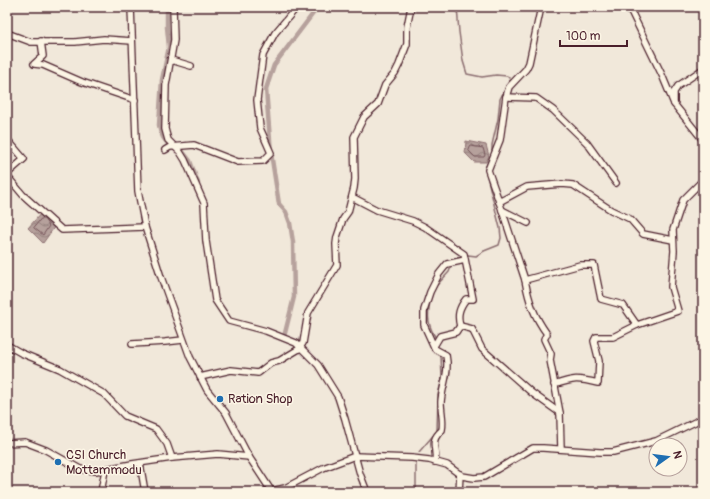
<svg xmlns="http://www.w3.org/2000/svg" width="710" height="499" font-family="Pangolin,sans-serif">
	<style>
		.water { fill: url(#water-waves); stroke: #8b6d6f }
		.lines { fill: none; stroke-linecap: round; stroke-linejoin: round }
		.shore { stroke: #755358; stroke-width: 1 }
		.stream { stroke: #8b6d6f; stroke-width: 1.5 }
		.canal { stroke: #b6a19c; stroke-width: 4.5 }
		.minor-casing { stroke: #4a1f2b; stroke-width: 8 }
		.minor { stroke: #fcf5e5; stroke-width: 5.5 }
		.poi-dot { fill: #1f6fb2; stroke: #fcf5e5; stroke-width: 1.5 }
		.labels { text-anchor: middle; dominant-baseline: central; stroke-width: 3; stroke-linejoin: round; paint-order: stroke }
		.poi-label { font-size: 13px; fill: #4a1f2b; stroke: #fcf5e5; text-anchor: start }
	</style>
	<defs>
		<pattern id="water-waves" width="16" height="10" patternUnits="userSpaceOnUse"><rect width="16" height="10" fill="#b6a19c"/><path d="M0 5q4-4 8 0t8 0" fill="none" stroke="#96837f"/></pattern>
	</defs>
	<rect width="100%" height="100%" fill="#f1e8da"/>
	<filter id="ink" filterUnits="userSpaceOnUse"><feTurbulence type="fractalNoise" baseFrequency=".025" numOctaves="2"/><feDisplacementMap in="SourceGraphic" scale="8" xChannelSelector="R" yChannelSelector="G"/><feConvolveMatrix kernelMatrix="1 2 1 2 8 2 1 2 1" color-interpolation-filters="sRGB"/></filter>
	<g filter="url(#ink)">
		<g class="water">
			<polygon points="466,141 486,145 489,156 486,162 474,162 465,153"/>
			<polygon points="42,212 55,226 43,243 28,228"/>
		</g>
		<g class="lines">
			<g class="shore">
				<polygon points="471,146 483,148 485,155 484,157 475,157 469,151"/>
				<polygon points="41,219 44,219 49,226 43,235 34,228"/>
			</g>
			<g class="stream">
				<polyline points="457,7 459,32 463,61 467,74 482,77 496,75 507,76 510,79 500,99 498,119 492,145 492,153 485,168 500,228 501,238 499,245 484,251 476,256 468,255"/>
				<polyline points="455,258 461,257"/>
				<polyline points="431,296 437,285 449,272 451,267"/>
				<path d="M430,302C427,316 428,326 436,338"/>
				<polyline points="419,452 437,431 438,395 442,378 441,356"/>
				<polyline points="359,479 363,492"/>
				<polyline points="416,492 416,461"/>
			</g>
			<g class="canal">
				<path d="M167,7V27L169,47L162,80L159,125C160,135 165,141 172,148"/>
				<polyline points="183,152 190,161 198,183"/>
				<polyline points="282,336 284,337 294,297 293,242 290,223 286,212 279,204 271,153 266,89 274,65 318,7"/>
			</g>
			<g class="minor-casing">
				<g id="minor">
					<polyline points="131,7 138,191 145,227 161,277 190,357 207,390 226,413 249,457 272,492"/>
					<polyline points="173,7 174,40 166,85 165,129 168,140 180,152 185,160 204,203 206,241 215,300 229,321 266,331 296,343 318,365 338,397 345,419 360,474 367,492"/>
					<polyline points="541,7 529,63 526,69 509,87 506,97 500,140 488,170 502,210 525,280 580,265 594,265 601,299 623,305 637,325 678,311 671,287 674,251 673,230 683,200 703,180"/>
					<polyline points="629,7 662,75 674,104"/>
					<polyline points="7,33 31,42 75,42 104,39 132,41"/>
					<polyline points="41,41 43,56 34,64 43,65 82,82 135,100"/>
					<polyline points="171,60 191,66"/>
					<polyline points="703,69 678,86 674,92 674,104 703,140"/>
					<polyline points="506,97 536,98 553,110 587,143 616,183"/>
					<polyline points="7,139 24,159 7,174"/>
					<polyline points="165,150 170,147 194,145 238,162 263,161 271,153 260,128 257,100 263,55 275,33 297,7"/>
					<polyline points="7,176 23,195 62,230 145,227"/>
					<path d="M352,197L377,210L413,221L425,227L464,254L473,299H466C459,308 457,315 460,326"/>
					<polyline points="499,202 527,187 562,184 573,185 611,210 630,219 643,234 673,240"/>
					<polyline points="502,210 528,223"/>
					<path d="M525,280C529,302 534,316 547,334L544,339L551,354L550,360L560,413"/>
					<polyline points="460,326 472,329 482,349 532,393 560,413 561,449"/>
					<polyline points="132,344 165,342 183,340"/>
					<polyline points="7,345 21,353 60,369 104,394 125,416 156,429 167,444 172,458"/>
					<polyline points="434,346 440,336 456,332 460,326"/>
					<polyline points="200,377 231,370 258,373 271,363 279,361 299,349 303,343 308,313 337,265 336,244 337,237 343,219 348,212 354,188 355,179 354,137 364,117 378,104 385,85 395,73 399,65 407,44 407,27 411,7"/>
					<path d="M554,385C575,378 577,378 598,383L599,361L594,341L596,337H613L637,325"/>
					<polyline points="7,443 25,442 46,450 80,469 96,471 132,464 172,458 218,454 249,457"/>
					<path d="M435,462C438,448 428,442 442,430C444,421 441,412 441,402C442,386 450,372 446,355L435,349L424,325V310L430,292L439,274L447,264L465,260"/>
					<polyline points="140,463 145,492"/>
					<polyline points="271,491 285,488 323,468 355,456 412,458 429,460 447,465 462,476 474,478 484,477 533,448 543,448 600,452 613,452 656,441 703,418"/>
					<polyline points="101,492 105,470"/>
					<polyline points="459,492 460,474"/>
				</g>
			</g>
			<use href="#minor" class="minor"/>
		</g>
	</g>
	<g class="poi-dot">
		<circle cx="220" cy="399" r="4"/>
		<circle cx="58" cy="462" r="4"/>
	</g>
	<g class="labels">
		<g class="poi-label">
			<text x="228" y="399">Ration Shop</text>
			<text x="66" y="455">CSI Church<tspan x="66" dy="15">Mottammodu</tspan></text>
		</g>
	</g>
	<rect width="710" height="499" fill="none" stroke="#fcf5e5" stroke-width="24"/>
	<rect x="12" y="12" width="686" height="475" fill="none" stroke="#4a1f2b" stroke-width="1.5" filter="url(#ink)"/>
	<g transform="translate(668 457) rotate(76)"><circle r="19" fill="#fcf5e5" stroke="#b59f9b"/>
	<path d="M0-3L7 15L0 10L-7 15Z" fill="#1f6fb2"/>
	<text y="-6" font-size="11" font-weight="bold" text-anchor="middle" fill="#4a1f2b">N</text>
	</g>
	<path d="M560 40v6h67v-6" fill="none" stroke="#4a1f2b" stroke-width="2"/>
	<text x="566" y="40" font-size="12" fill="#4a1f2b" stroke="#fcf5e5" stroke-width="3" paint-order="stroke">100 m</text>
</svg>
